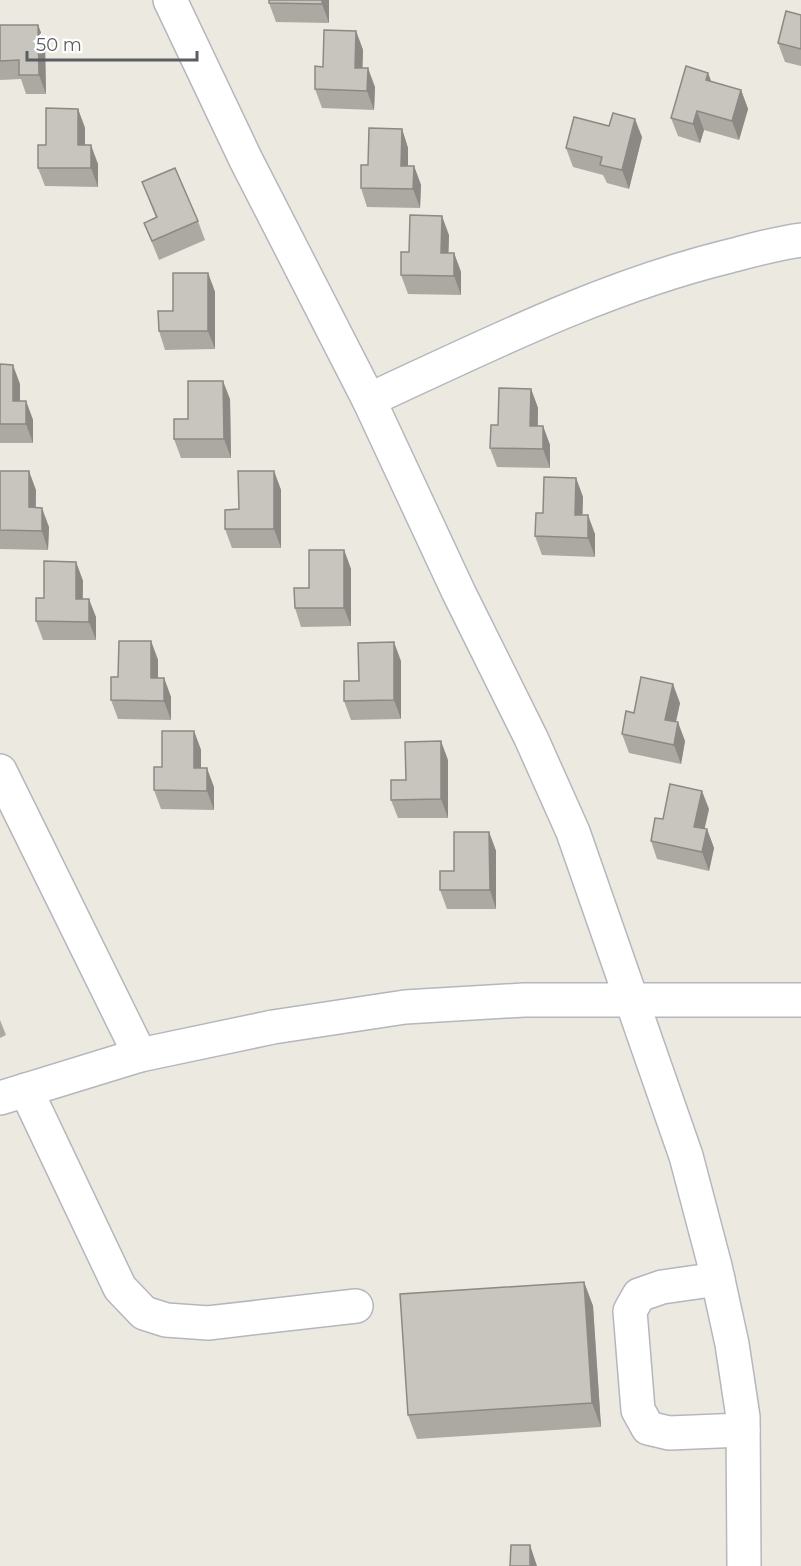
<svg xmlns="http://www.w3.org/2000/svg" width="801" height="1566" font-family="Montserrat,sans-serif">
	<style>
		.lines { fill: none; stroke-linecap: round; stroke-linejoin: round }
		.minor-casing { stroke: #b4b7bb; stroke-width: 36 }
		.minor { stroke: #fff; stroke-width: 33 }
		.wall { fill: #aca9a3 }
		.shaded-wall { fill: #8c8985 }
		.building { fill: #c8c4be; stroke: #8c8985; stroke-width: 1.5 }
	</style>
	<rect width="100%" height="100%" fill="#ece9e1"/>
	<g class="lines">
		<g class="minor-casing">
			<g id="minor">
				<polyline points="170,0 246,160 369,400 459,593 531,738 573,832 686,1156 715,1266 732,1344 743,1417 744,1566"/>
				<path d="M369,400C486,346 603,287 730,256C753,250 777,243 801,240"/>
				<polyline points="0,771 140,1055"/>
				<polyline points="26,1090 120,1288 144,1313 166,1320 208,1323 356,1306"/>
				<polyline points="0,1098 140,1055 273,1027 405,1007 524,1000 801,1000"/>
				<polyline points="718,1279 662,1287 639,1295 630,1311 638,1410 648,1428 669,1433 743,1430"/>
			</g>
		</g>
		<use href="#minor" class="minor"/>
	</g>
	<g class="wall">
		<polygon points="329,0 329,23 276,22 269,3"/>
		<polygon points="801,15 801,66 785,62 778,43"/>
		<polygon points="0,25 38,25 45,43 46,94 26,94 21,79 0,80"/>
		<polygon points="356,31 363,50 362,68 375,87 374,110 322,108 315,89 323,67"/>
		<polygon points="708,73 711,81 741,90 748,109 739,140 704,130 700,143 678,136 671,118"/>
		<polygon points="78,109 85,128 85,145 98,164 98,187 45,186 38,168 46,145"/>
		<polygon points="402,129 408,148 408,166 414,166 421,185 420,208 367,207 361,188 368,165"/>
		<polygon points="642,137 629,189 607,183 603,175 573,167 566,148"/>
		<polygon points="142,182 198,221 205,240 159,260 144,223 156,218"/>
		<polygon points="449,235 448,253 454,253 461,272 461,295 408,294 401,275 409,252"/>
		<polygon points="208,273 215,292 215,349 165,350 159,331 173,311"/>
		<polygon points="0,364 20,384 20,401 26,401 33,420 33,443 0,443"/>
		<polygon points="531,389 538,408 538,426 543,426 550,445 550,468 497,467 490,448 498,425"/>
		<polygon points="230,399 231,458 181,458 174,439 188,419"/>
		<polygon points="0,471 36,490 36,508 49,527 48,550 0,549"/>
		<polygon points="274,471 281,490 281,548 232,548 225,529 239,509"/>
		<polygon points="576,478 583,497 582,515 595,534 595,557 542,555 535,536 543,513"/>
		<polygon points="344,550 351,569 351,626 301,627 295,608 309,588"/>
		<polygon points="76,562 83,581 83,599 96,617 96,640 43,640 36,621 44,598"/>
		<polygon points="151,641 158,660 158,678 164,678 171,697 171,720 118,719 111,700 118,677"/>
		<polygon points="401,661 401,719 351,720 344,701 359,681"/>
		<polygon points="680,703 676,722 685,741 681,764 629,753 622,734 634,713"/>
		<polygon points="194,731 201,750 201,768 214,787 214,810 161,809 154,790 162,767"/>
		<polygon points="448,760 448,818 398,818 391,800 406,780"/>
		<polygon points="709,809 704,829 707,829 714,848 709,871 657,859 651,841 663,819"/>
		<polygon points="489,832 496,851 496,909 447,909 440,890 454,871"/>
		<polygon points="0,1020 6,1035 0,1038"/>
		<polygon points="584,1282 593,1306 601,1427 417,1439 408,1415"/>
	</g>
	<g class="shaded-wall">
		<polygon points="322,0 329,0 329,23 322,4"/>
		<polygon points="38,25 45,43 46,94 39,75"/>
		<polygon points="356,31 363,50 362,87 355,68"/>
		<polygon points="368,68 375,87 374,110 367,91"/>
		<polygon points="708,73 715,92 706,80"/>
		<polygon points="741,90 748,109 739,140 732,121"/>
		<polygon points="78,109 85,128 85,164 78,145"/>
		<polygon points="697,111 704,130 700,143 693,124"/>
		<polygon points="635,119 642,137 629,189 622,170"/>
		<polygon points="402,129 408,148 408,185 401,166"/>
		<polygon points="91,145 98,164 98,187 91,168"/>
		<polygon points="414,166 421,185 420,208 413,189"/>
		<polygon points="442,216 449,235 448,272 441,253"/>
		<polygon points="454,253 461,272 461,295 454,276"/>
		<polygon points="208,273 215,292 215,349 208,331"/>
		<polygon points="13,365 20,384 20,420 13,401"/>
		<polygon points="223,381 230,399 231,458 224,439"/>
		<polygon points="531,389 538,408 537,445 530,426"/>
		<polygon points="26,401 33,420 33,443 26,424"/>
		<polygon points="543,426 550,445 550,468 543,449"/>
		<polygon points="29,471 36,490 35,526 29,507"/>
		<polygon points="274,471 281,490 281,548 274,529"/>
		<polygon points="576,478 583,497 582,533 575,515"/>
		<polygon points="42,508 49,527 48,550 42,531"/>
		<polygon points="588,515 595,534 595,557 588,538"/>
		<polygon points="344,550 351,569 351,626 344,608"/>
		<polygon points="76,562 83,581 82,618 76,599"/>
		<polygon points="89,599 96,617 96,640 89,622"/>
		<polygon points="151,641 158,660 158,697 151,678"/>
		<polygon points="394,642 401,661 401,719 394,700"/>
		<polygon points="164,678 171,697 171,720 164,701"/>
		<polygon points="673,684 680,703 672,739 665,720"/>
		<polygon points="678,722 685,741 681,764 674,745"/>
		<polygon points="194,731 201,750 201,787 194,768"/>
		<polygon points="441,741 448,760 448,818 441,799"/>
		<polygon points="207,768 214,787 214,810 207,791"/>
		<polygon points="702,791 709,809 701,845 694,827"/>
		<polygon points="707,829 714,848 709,871 702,852"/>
		<polygon points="489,832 496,851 496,909 490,890"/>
		<polygon points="584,1282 593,1306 601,1427 592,1403"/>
		<polygon points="530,1545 537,1566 530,1566"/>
	</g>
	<g class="building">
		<polygon points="269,0 322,0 322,4 269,3"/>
		<polygon points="786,11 801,15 801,49 778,43"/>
		<polygon points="0,25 38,25 39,75 19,75 19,60 0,61"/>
		<polygon points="324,30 356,31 355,68 368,68 367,91 315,89 315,66 323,67"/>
		<polygon points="686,66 708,73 706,80 741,90 732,121 697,111 693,124 671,118"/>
		<polygon points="46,108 78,109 78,145 91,145 91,168 38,168 38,145 46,145"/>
		<polygon points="613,113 635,119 622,170 600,165 602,157 566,148 574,117 609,126"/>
		<polygon points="369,128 402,129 401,166 414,166 413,189 361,188 361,165 368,165"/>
		<polygon points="175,168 198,221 152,241 144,223 157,217 142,182"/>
		<polygon points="410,215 442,216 441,253 454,253 454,276 401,275 401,252 409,252"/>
		<polygon points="173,273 208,273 208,331 159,331 158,311 173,311"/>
		<polygon points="0,364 13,365 13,401 26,401 26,424 0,424"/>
		<polygon points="188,381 223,381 224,439 174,439 174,419 188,419"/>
		<polygon points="499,388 531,389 530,426 543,426 543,449 490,448 491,425 498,425"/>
		<polygon points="0,471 29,471 29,507 42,508 42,531 0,530"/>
		<polygon points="238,471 274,471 274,529 225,529 225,510 239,509"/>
		<polygon points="544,477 576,478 575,515 588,515 588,538 535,536 536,513 543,513"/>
		<polygon points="309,550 344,550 344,608 295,608 294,588 309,588"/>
		<polygon points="44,561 76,562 76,599 89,599 89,622 36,621 36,598 44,598"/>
		<polygon points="119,641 151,641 151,678 164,678 164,701 111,700 111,677 118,677"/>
		<polygon points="394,642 394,700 344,701 344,681 359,681 358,643"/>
		<polygon points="641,677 673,684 665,720 678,722 674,745 622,734 626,711 634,713"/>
		<polygon points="162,731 194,731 194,768 207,768 207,791 154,790 154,767 162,767"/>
		<polygon points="441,741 441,799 391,800 391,780 406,780 405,742"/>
		<polygon points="670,784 702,791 694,827 707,829 702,852 651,841 655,818 663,819"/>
		<polygon points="454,832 489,832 490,890 440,890 440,871 454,871"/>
		<polygon points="584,1282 592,1403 408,1415 400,1294"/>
		<polygon points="511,1545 530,1545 530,1566 510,1566"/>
	</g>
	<path d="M27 51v9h170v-9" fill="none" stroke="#5a5d62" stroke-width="3"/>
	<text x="36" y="51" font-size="18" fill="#5a5d62" stroke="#ffffff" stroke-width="4.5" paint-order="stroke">50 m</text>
</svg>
